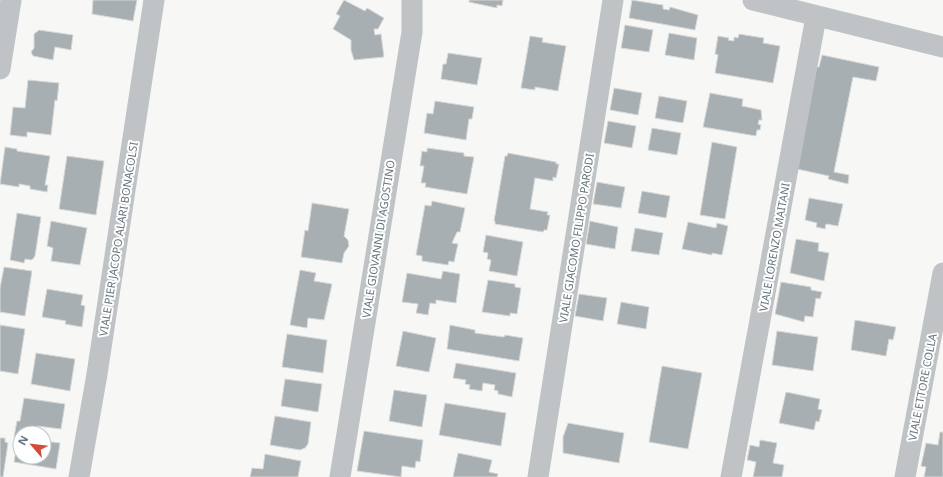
<svg xmlns="http://www.w3.org/2000/svg" width="943" height="477" font-family="'Noto Sans',sans-serif">
	<style>
		.building { fill: #a7afb3; stroke: #d9d9d7 }
		.lines { fill: none; stroke-linecap: round; stroke-linejoin: round }
		.minor { stroke: #bfc3c6; stroke-width: 21 }
		.labels { text-anchor: middle; dominant-baseline: central; stroke-width: 4; stroke-linejoin: round; paint-order: stroke }
		.street-label { font-size: 11px; fill: #65757c; stroke: #fff }
	</style>
	<rect width="100%" height="100%" fill="#f7f7f5"/>
	<g class="building">
		<polygon points="93,0 137,0 133,21 92,14"/>
		<polygon points="344,0 365,11 367,8 384,18 378,29 374,29 375,35 381,34 384,57 354,60 351,50 351,40 333,29 340,16 336,14"/>
		<polygon points="469,0 503,0 502,6 497,5 497,8 469,2"/>
		<polygon points="632,0 663,5 663,9 669,10 670,7 698,15 695,30 629,18"/>
		<polygon points="625,25 653,30 649,52 621,48"/>
		<polygon points="39,30 73,35 71,50 55,47 53,60 33,56 31,52 34,48 34,34"/>
		<polygon points="669,33 697,38 694,60 665,55"/>
		<polygon points="739,34 764,38 763,43 780,46 773,83 715,73 718,55 715,54 718,36 729,38 728,40 734,41 734,37 738,38"/>
		<polygon points="530,36 543,38 542,42 566,46 558,91 535,87 535,90 521,88"/>
		<polygon points="448,53 482,58 477,85 441,79 443,64 446,64"/>
		<polygon points="822,55 879,67 876,81 853,77 834,172 849,175 848,184 828,179 829,176 797,169 816,67 819,67"/>
		<polygon points="28,80 59,83 57,101 55,100 51,135 27,132 27,137 10,135 13,107 25,108"/>
		<polygon points="614,88 642,93 638,115 610,110"/>
		<polygon points="710,93 743,99 742,106 761,110 762,120 759,120 758,124 761,125 760,130 757,130 756,136 703,127"/>
		<polygon points="659,96 687,101 683,123 655,118"/>
		<polygon points="435,101 474,107 472,119 469,119 466,140 424,133 427,113 433,114"/>
		<polygon points="608,121 636,126 632,148 604,143"/>
		<polygon points="652,128 681,133 677,155 648,150"/>
		<polygon points="712,142 737,147 725,219 700,215"/>
		<polygon points="5,147 17,149 17,151 50,156 45,185 48,185 47,192 30,189 30,186 19,184 19,187 0,184"/>
		<polygon points="427,148 464,153 464,156 474,157 467,194 425,187 426,183 421,183 424,166 420,166 422,151 427,152"/>
		<polygon points="508,153 556,162 556,164 559,164 556,178 553,177 553,181 535,178 530,209 548,212 547,215 550,215 547,230 544,230 543,232 495,224 495,221 494,221 505,156 507,156"/>
		<polygon points="67,156 104,161 96,215 59,209"/>
		<polygon points="597,182 625,187 621,208 593,204"/>
		<polygon points="642,191 670,196 666,218 638,213"/>
		<polygon points="809,198 843,204 838,226 826,224 825,229 816,227 817,223 805,220"/>
		<polygon points="432,201 465,208 460,232 457,232 452,243 458,244 454,262 449,261 448,265 422,261 422,256 416,255 425,205 431,206"/>
		<polygon points="312,203 349,209 344,236 348,240 349,246 344,253 342,263 301,257 305,230 308,231"/>
		<polygon points="17,213 41,217 35,256 32,260 25,259 24,263 10,260"/>
		<polygon points="51,221 87,228 80,265 51,261 53,248 47,246"/>
		<polygon points="590,221 618,227 615,249 586,244"/>
		<polygon points="688,222 716,228 717,223 728,226 722,255 712,253 712,255 682,249"/>
		<polygon points="635,228 663,233 659,255 631,251"/>
		<polygon points="486,235 523,242 517,276 489,271 491,260 487,259 488,253 483,252"/>
		<polygon points="796,239 819,243 818,251 829,253 824,281 790,273"/>
		<polygon points="4,267 32,271 25,316 0,312 0,288"/>
		<polygon points="300,270 316,273 314,281 332,284 324,320 308,318 307,328 290,325"/>
		<polygon points="443,271 460,274 456,303 436,300 436,304 430,303 428,315 416,313 418,304 402,302 407,273 441,279"/>
		<polygon points="488,280 515,284 515,287 521,288 517,314 510,313 510,316 482,312"/>
		<polygon points="781,282 811,287 811,290 822,292 820,299 816,298 813,317 805,316 804,322 775,314"/>
		<polygon points="47,289 83,295 81,305 85,306 82,327 65,324 66,321 42,317"/>
		<polygon points="579,294 607,298 603,321 575,316"/>
		<polygon points="621,302 649,307 646,329 617,324"/>
		<polygon points="855,320 896,327 893,340 889,339 886,356 851,350"/>
		<polygon points="0,325 25,329 18,374 0,371"/>
		<polygon points="450,325 475,330 475,333 504,337 505,335 523,338 519,361 447,349"/>
		<polygon points="403,331 436,338 429,372 396,366"/>
		<polygon points="777,331 818,337 813,371 772,365"/>
		<polygon points="287,334 327,340 323,373 282,367"/>
		<polygon points="36,353 75,359 70,391 31,384"/>
		<polygon points="456,363 516,373 512,397 498,394 498,391 494,390 495,385 483,383 482,391 469,389 470,385 465,384 466,380 453,378"/>
		<polygon points="662,366 702,373 688,449 649,442"/>
		<polygon points="285,379 322,384 318,412 281,406"/>
		<polygon points="394,390 427,395 422,427 389,421"/>
		<polygon points="786,392 820,399 818,409 822,410 819,422 816,421 814,430 779,423"/>
		<polygon points="24,398 65,404 61,429 37,426 36,433 20,433 20,457 44,457 44,441 60,443 56,469 14,462 18,438 14,437 17,421 20,421"/>
		<polygon points="445,403 506,413 501,446 439,435"/>
		<polygon points="275,416 311,422 308,444 305,448 300,450 270,445"/>
		<polygon points="568,423 624,433 619,463 563,453 563,437"/>
		<polygon points="364,431 423,440 420,462 416,461 415,468 402,466 401,477 357,471"/>
		<polygon points="940,432 943,432 943,477 924,477 926,467 921,466 926,443 938,445"/>
		<polygon points="0,438 5,438 5,442 8,443 3,477 0,477"/>
		<polygon points="760,440 777,443 773,463 784,465 782,477 753,477 756,462 747,460 750,445 759,447"/>
		<polygon points="458,453 492,460 489,472 498,474 497,477 453,477"/>
		<polygon points="265,454 301,461 298,477 250,477 252,468 263,469"/>
	</g>
	<g class="lines">
		<g class="minor">
			<polyline points="753,0 943,47"/>
			<polyline points="0,69 11,0"/>
			<polyline points="79,477 97,374 154,0"/>
			<polyline points="340,477 412,32 412,0"/>
			<polyline points="538,477 613,0"/>
			<polyline points="731,477 816,17"/>
			<polyline points="905,477 943,273"/>
		</g>
	</g>
	<g class="labels">
		<g class="street-label">
			<text transform="translate(576 238) rotate(-81)">VIALE GIACOMO FILIPPO PARODI</text>
			<text transform="translate(118 239) rotate(-81)">VIALE PIER JACOPO ALARI BONACOLSI</text>
			<text transform="translate(378 239) rotate(-81)">VIALE GIOVANNI DI AGOSTINO</text>
			<text transform="translate(774 247) rotate(-80)">VIALE LORENZO MAITANI</text>
			<text transform="translate(922 387) rotate(-79)">VIALE ETTORE COLLA</text>
		</g>
	</g>
	<g transform="translate(32 445) rotate(298)"><circle r="19" fill="#ffffff" stroke="#c1c8cb"/>
	<path d="M0-3L7 15L0 10L-7 15Z" fill="#d14d3a"/>
	<text y="-6" font-size="11" font-weight="bold" text-anchor="middle" fill="#65757c">N</text>
	</g>
</svg>
